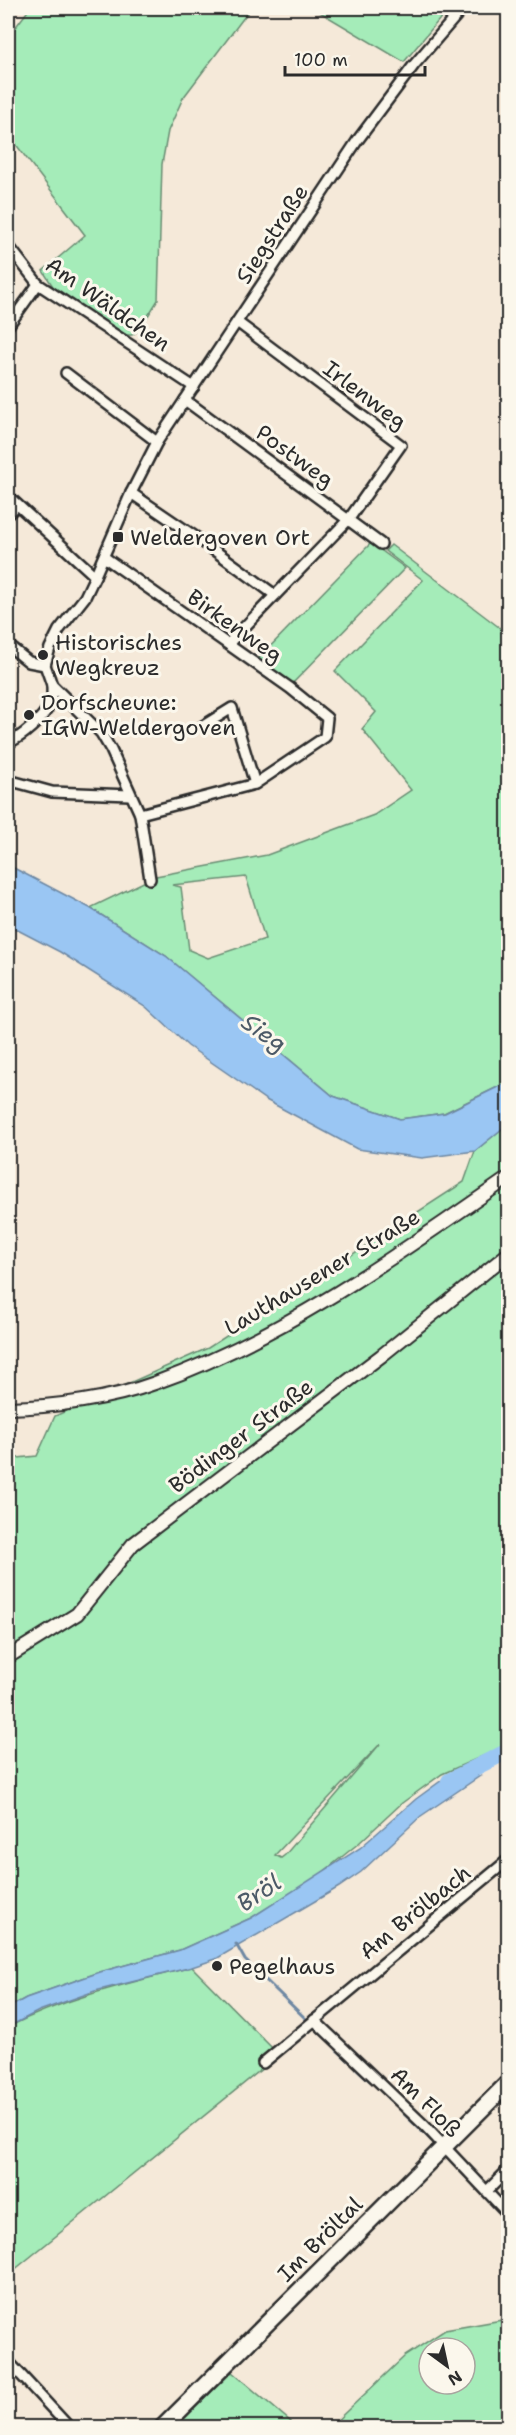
<svg xmlns="http://www.w3.org/2000/svg" width="516" height="2435" font-family="'Shantell Sans',sans-serif">
	<style>
		.green { fill: #a5ecb9; stroke: #688c72; stroke-width: 1.5; fill-rule: evenodd }
		.water { fill: #9ac6f3; stroke: #6e88a3; stroke-width: 1.5 }
		.lines { fill: none; stroke-linecap: round; stroke-linejoin: round }
		.stream { stroke: #6e88a3; stroke-width: 3 }
		.river { stroke: #9ac6f3; stroke-width: 16 }
		.minor-casing { stroke: #2b2b2b; stroke-width: 14 }
		.tertiary-casing { stroke: #2b2b2b; stroke-width: 16 }
		.primary-casing { stroke: #2b2b2b; stroke-width: 20 }
		.minor { stroke: #fbf7ec; stroke-width: 9 }
		.tertiary { stroke: #fbf7ec; stroke-width: 12 }
		.primary { stroke: #fbf7ec; stroke-width: 15 }
		.poi-dot { fill: #2b2b2b; stroke: #fbf7ec; stroke-width: 2 }
		.labels { text-anchor: middle; dominant-baseline: central; stroke-width: 6; stroke-linejoin: round; paint-order: stroke }
		.street-label { font-size: 22px; fill: #2b2b2b; stroke: #fbf7ec }
		.poi-label { font-size: 22px; fill: #2b2b2b; stroke: #fbf7ec; text-anchor: start }
		.water-label { font-size: 24px; font-style: italic; fill: #4c5a67; stroke: #fbf7ec }
	</style>
	<rect width="100%" height="100%" fill="#f5e9d9"/>
	<filter id="ink" filterUnits="userSpaceOnUse"><feTurbulence type="fractalNoise" baseFrequency=".0167" numOctaves="2"/><feDisplacementMap in="SourceGraphic" scale="12" xChannelSelector="R" yChannelSelector="G"/><feConvolveMatrix kernelMatrix="1 2 1 2 8 2 1 2 1" color-interpolation-filters="sRGB"/></filter>
	<g filter="url(#ink)">
		<g class="green">
			<polygon points="30,8 251,8 183,98 168,131 162,164 158,300 139,330 132,335 126,335 54,288 43,271 85,235 8,134 8,37"/>
			<polygon points="313,8 449,8 404,62"/>
			<polygon points="371,543 405,568 292,684 258,659"/>
			<path d="M391,545L508,634V1082L444,1113L400,1119L333,1096L166,956L90,908L156,876L267,855L374,815L411,790L362,729L376,712L335,671L423,580L385,551ZM246,877L265,939L208,958L189,950L181,887L172,885Z"/>
			<path d="M508,1124V1745L442,1774L402,1803L359,1843L317,1877L251,1918L180,1950L100,1972L26,1998L8,2008V1459L37,1456L55,1416L208,1348L464,1182L475,1151ZM380,1744L285,1855L281,1858L275,1855Z"/>
			<path d="M192,1967L279,2055L8,2275V2027C67,1997 129,1983 192,1967Z"/>
			<path d="M508,2319V2427H330L405,2356L445,2330ZM429,2348H465V2384H429Z"/>
			<polygon points="232,2372 297,2427 175,2427"/>
		</g>
		<g class="water">
			<polygon points="8,865 90,908 166,956 333,1096 400,1119 445,1113 508,1082 508,1124 475,1151 422,1158 357,1149 266,1100 188,1046 145,1006 60,952 8,925"/>
			<polygon points="457,1769 480,1776 421,1816 361,1872 339,1887 216,1959 192,1967 95,1991 39,2011 8,2027 8,2008 26,1998 100,1972 180,1950 251,1918 360,1848 416,1799"/>
		</g>
		<g class="lines">
			<g class="stream">
				<polyline points="236,1944 245,1960 306,2019"/>
				<polyline points="320,2033 330,2042"/>
				<polyline points="337,2050 349,2061"/>
				<polyline points="357,2069 370,2081"/>
				<polyline points="379,2089 390,2100"/>
				<polyline points="403,2113 431,2140"/>
				<polyline points="451,2161 508,2221"/>
			</g>
			<polyline class="river" points="449,1781 508,1751"/>
			<g class="minor-casing">
				<g id="minor">
					<polyline points="8,245 38,284 194,387"/>
					<polyline points="8,326 38,284"/>
					<polyline points="66,373 157,442"/>
					<polyline points="185,400 381,544"/>
					<polyline points="131,493 203,542 275,595"/>
					<polyline points="8,496 95,576"/>
					<polyline points="8,514 17,505"/>
					<polyline points="104,557 290,688 327,718 325,737 255,784 140,814"/>
					<polyline points="228,644 349,519 401,445 237,322"/>
					<polyline points="8,645 29,662 45,665"/>
					<polyline points="203,726 232,708 255,784"/>
					<path d="M8,743C22,737 43,719 50,704C53,698 52,692 52,685"/>
					<polyline points="8,780 52,792 130,795"/>
					<polyline points="150,879 140,814 111,750 101,733 52,685 45,665 50,648 59,630 85,597 95,576 131,493 157,442 357,141 414,65 463,8"/>
					<polyline points="314,2020 425,2126 508,2214"/>
					<polyline points="263,2063 508,1860"/>
					<polyline points="487,2191 508,2170"/>
					<polyline points="8,2361 70,2428"/>
				</g>
			</g>
			<g class="tertiary-casing">
				<g id="tertiary">
					<path d="M8,1408C53,1407 112,1399 155,1383C284,1337 397,1255 508,1178"/>
					<polyline points="8,1657 77,1614 133,1544 381,1356 508,1254"/>
				</g>
			</g>
			<g class="primary-casing">
				<polyline id="primary" points="162,2428 508,2083"/>
			</g>
			<use href="#minor" class="minor"/>
			<use href="#tertiary" class="tertiary"/>
			<use href="#primary" class="primary"/>
		</g>
	</g>
	<g class="poi-dot">
		<rect x="112" y="531" width="12" height="12" rx="3"/>
		<circle cx="43" cy="655" r="6"/>
		<circle cx="29" cy="715" r="6"/>
		<circle cx="217" cy="1966" r="6"/>
	</g>
	<g class="labels">
		<g class="street-label">
			<text transform="translate(272 234) rotate(-57)">Siegstraße</text>
			<text transform="translate(108 304) rotate(35)">Am Wäldchen</text>
			<text transform="translate(365 395) rotate(37)">Irlenweg</text>
			<text transform="translate(295 456) rotate(36)">Postweg</text>
			<text transform="translate(235 626) rotate(35)">Birkenweg</text>
			<text transform="translate(322 1272) rotate(-31)">Lauthausener Straße</text>
			<text transform="translate(241 1436) rotate(-37)">Bödinger Straße</text>
			<text transform="translate(415 1912) rotate(-39)">Am Brölbach</text>
			<text transform="translate(426 2102) rotate(45)">Am Floß</text>
			<text transform="translate(320 2239) rotate(-45)">Im Bröltal</text>
		</g>
		<g class="poi-label">
			<text x="130" y="537">Weldergoven Ort</text>
			<text x="55" y="642">Historisches<tspan x="55" dy="25">Wegkreuz</tspan></text>
			<text x="41" y="702">Dorfscheune:<tspan x="41" dy="25">IGW-Weldergoven</tspan></text>
			<text x="229" y="1966">Pegelhaus</text>
		</g>
		<g class="water-label">
			<text transform="translate(264 1033) rotate(35)">Sieg</text>
			<text transform="translate(259 1893) rotate(-34)">Bröl</text>
		</g>
	</g>
	<rect width="516" height="2435" fill="none" stroke="#fbf7ec" stroke-width="30"/>
	<rect x="15" y="15" width="486" height="2405" fill="none" stroke="#2b2b2b" stroke-width="2" filter="url(#ink)"/>
	<g transform="translate(447 2366) rotate(147)"><circle r="28" fill="#fbf7ec" stroke="#a8a59f" stroke-width="1.5"/>
	<path d="M0-4.5L10 22L0 15L-10 22Z" fill="#2b2b2b"/>
	<text y="-9" font-size="16" font-weight="bold" text-anchor="middle" fill="#2b2b2b">N</text>
	</g>
	<path d="M285 66v9h140v-9" fill="none" stroke="#2b2b2b" stroke-width="3"/>
	<text x="294" y="66" font-size="18" fill="#2b2b2b" stroke="#fbf7ec" stroke-width="4.5" paint-order="stroke">100 m</text>
</svg>
